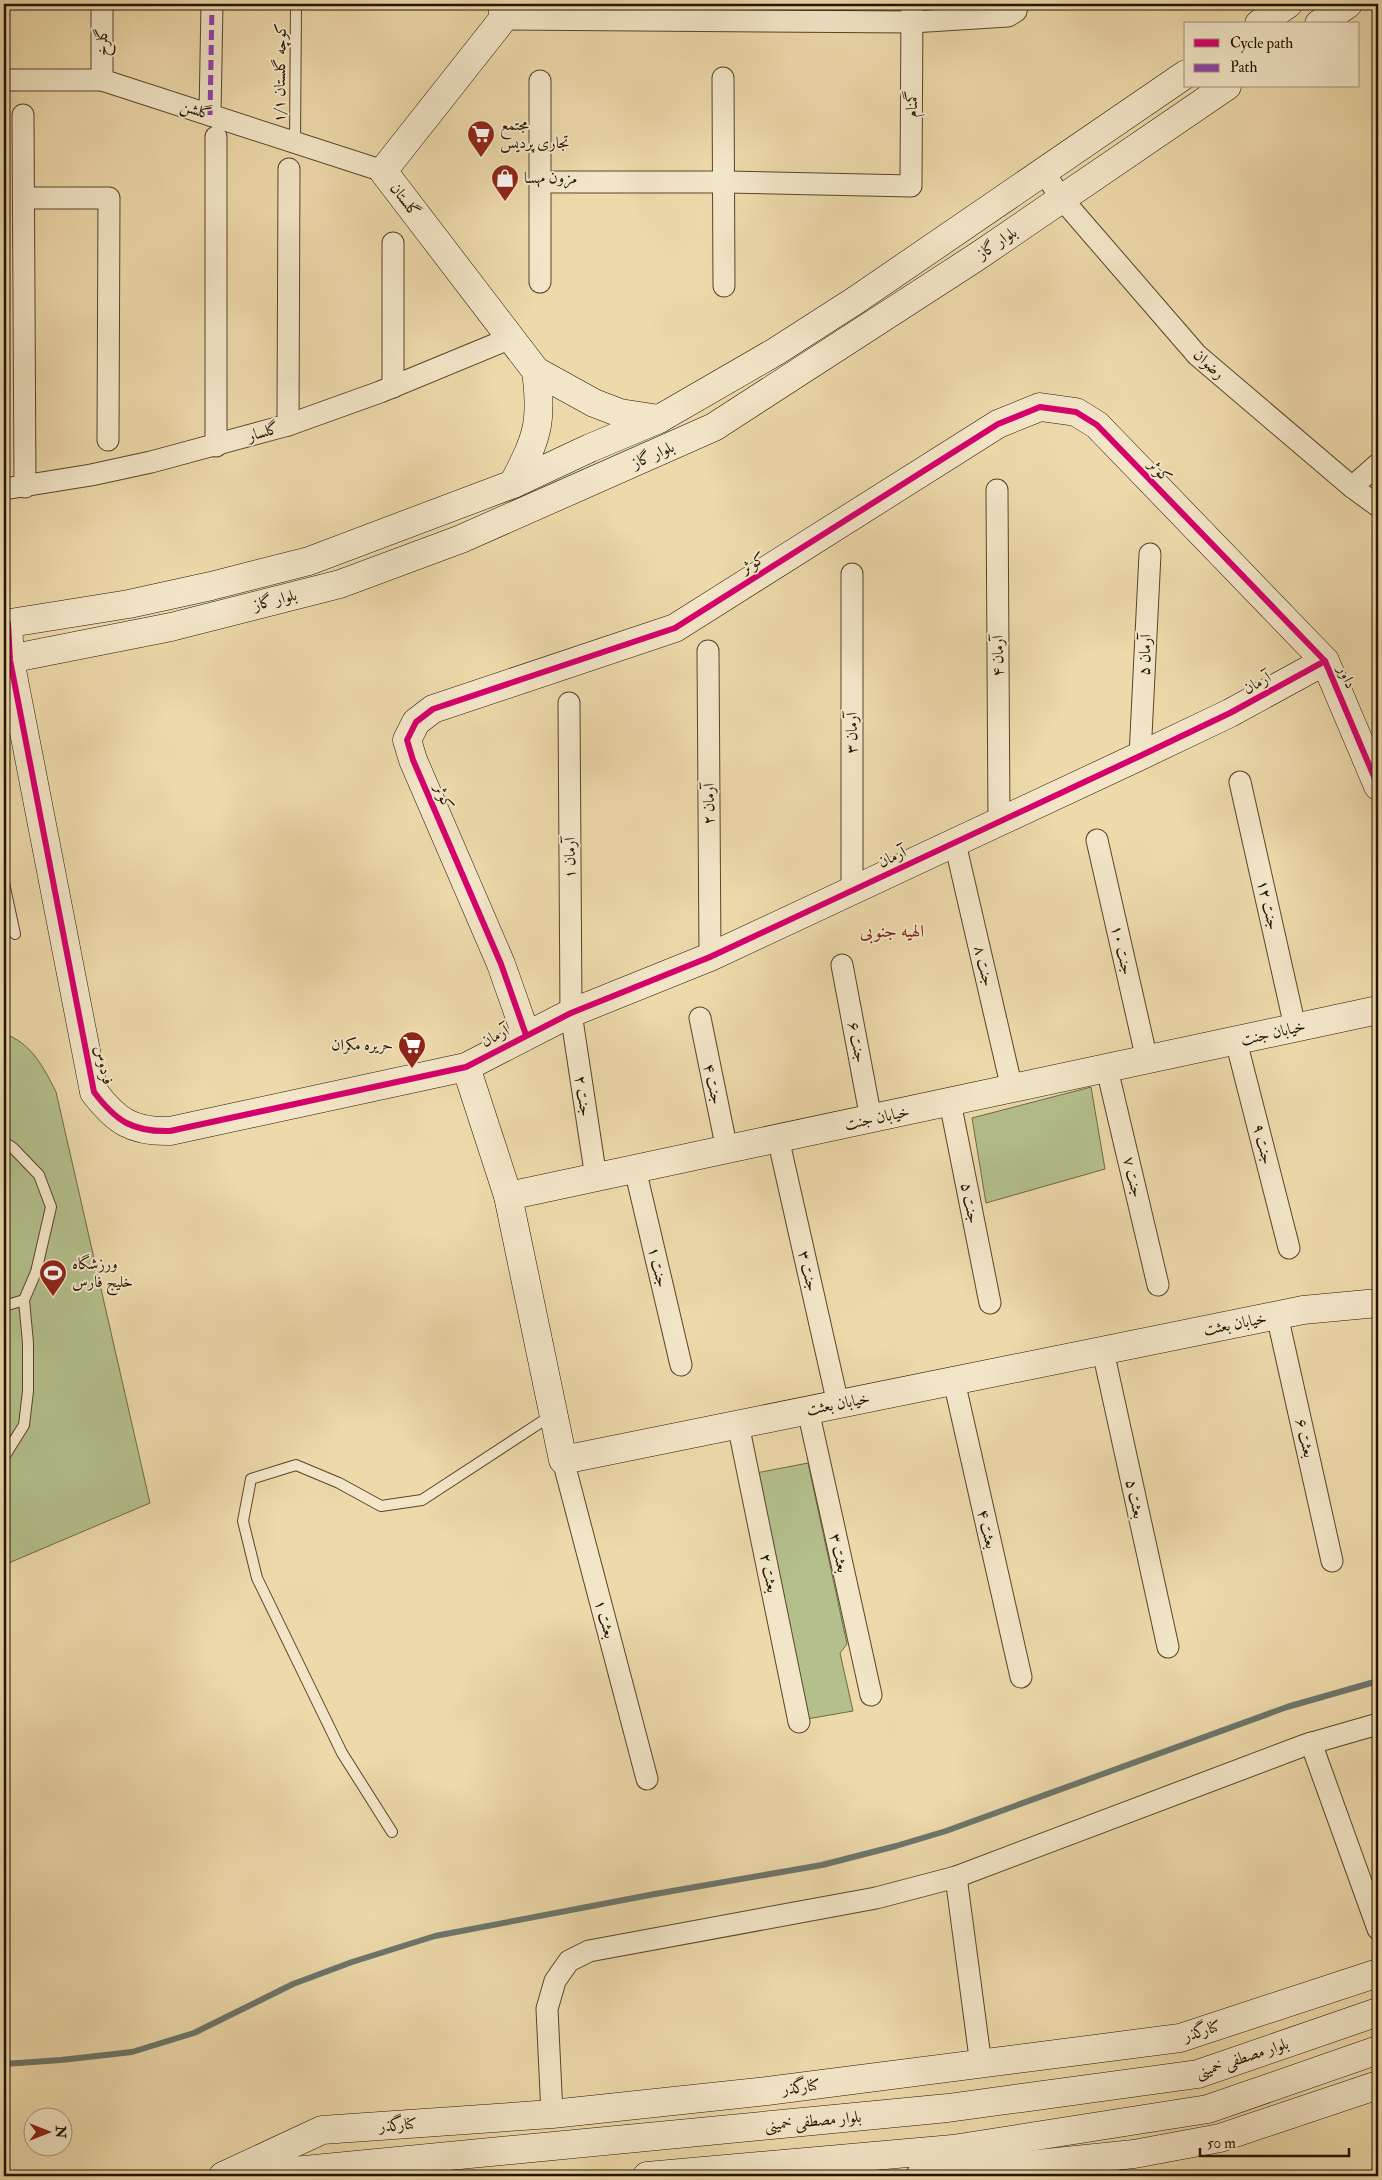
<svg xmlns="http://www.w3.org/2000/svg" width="1382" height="2180" font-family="'IM FELL Double Pica',Amiri,serif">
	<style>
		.green { fill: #b4c08c; stroke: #6c6a46 }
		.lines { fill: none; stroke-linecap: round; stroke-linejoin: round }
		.stream { stroke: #6c766c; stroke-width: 6 }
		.lane-casing { stroke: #56452b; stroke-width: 12 }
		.street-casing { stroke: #56452b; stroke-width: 23 }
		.secondary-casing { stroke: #231401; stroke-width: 29 }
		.lane { stroke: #f3e6c8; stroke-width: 10 }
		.street { stroke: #f3e6c8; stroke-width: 21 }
		.secondary { stroke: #f3e6c8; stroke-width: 28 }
		.quiet { stroke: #8e44ad; stroke-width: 5; stroke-dasharray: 10 5; stroke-linecap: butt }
		.cycleway-casing { stroke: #f3e6c8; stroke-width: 9 }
		.cycleway { stroke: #d6006c; stroke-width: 6 }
		.labels { text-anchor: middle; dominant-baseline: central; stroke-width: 4; stroke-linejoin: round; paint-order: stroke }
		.street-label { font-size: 16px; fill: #231401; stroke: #f3e6c8 }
		.poi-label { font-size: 16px; fill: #231401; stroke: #f3e6c8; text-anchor: start }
		.neighbourhood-label { font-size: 18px; fill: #7a1f14; stroke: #f3e6c8 }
	</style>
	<rect width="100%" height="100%" fill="#edd9aa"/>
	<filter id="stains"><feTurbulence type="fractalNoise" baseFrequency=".004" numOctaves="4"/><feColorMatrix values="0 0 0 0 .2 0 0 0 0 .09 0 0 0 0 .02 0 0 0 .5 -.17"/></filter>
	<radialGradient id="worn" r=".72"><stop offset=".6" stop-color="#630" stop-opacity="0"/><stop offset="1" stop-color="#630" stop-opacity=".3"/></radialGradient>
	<g class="green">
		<path d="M4,1034C31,1042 44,1068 56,1092L150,1503L4,1565Z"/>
		<polygon points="1091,1087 1105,1169 986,1203 972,1118"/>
		<polygon points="808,1463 847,1644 840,1653 853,1711 807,1719 756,1473"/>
	</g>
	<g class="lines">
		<polyline class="stream" points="4,2064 61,2060 132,2052 194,2033 293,1984 352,1962 435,1936 655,1894 822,1865 896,1846 946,1831 1287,1707 1378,1681"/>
		<g class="lane-casing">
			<g id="lane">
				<polyline points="295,142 296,4"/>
				<polyline points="4,883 15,934"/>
				<polyline points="4,1142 13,1148 39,1175 51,1207 36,1272 24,1300 28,1343 28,1391 24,1425 4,1457"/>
				<polyline points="4,1306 24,1300"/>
				<polyline points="392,1832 342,1753 257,1578 243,1521 251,1479 296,1465 339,1483 381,1506 422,1500 552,1415"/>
			</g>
		</g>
		<g class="street-casing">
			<g id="street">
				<polyline points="503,19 912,22 1008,16 1016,11 1017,4"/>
				<polyline points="723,78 724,286"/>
				<polyline points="4,80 102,80 383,171"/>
				<polyline points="102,80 102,4"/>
				<polyline points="540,81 540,282"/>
				<polyline points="23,115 25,487"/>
				<polyline points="210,115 212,4"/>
				<polyline points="216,137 216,446"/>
				<polyline points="1044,173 1062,199 1197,355 1352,487 1378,506"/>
				<polyline points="540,182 725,182 911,186 912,4"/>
				<polyline points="25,198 109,198 108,440"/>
				<polyline points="393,387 393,243"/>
				<polyline points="288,425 289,169"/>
				<polyline points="1352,487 1378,464"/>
				<polyline points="4,489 91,475 151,462 288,425 380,392 511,338"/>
				<polyline points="997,490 999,822"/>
				<polyline points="708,651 710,957"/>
				<polyline points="569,703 571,1013 596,1178"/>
				<polyline points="1140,756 1150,554"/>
				<polyline points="1240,782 1295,1027"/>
				<polyline points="1097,840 1147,1060"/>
				<polyline points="955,843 1012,1089"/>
				<polyline points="852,891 852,574"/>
				<polyline points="842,965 871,1119"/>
				<polyline points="700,1018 727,1150"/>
				<polyline points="1236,1041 1289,1248"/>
				<polyline points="1107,1069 1158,1285"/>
				<polyline points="950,1102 990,1303"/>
				<polyline points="778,1138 838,1404"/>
				<polyline points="635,1169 681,1365"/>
				<polyline points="1277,1315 1332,1561"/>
				<polyline points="1103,1351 1168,1647"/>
				<polyline points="954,1381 1021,1677"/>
				<polyline points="808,1410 871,1695"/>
				<polyline points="738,1424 799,1722"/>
				<polyline points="563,1460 647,1779"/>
				<polyline points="1311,1743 1378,1929"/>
				<polyline points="956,1877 981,2065"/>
				<polyline points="552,2114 547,2009 555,1981 569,1961 589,1951 876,1898 956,1877 1305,1745 1378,1724"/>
			</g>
		</g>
		<g class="secondary-casing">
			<g id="secondary">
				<polyline points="503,4 503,19 383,171 536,371"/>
				<polyline points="1259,24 1288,4"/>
				<polyline points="1319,24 1348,4"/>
				<path d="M513,484C537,438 543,423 536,371L594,403L620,413L659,419"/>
				<path d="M8,623L10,660L94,1092C116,1121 132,1132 170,1131L466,1067L571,1013L710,957L1140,756L1230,713L1325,661"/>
				<polyline points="4,624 129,604 211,586 309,561 513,484 590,448 659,419 775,352 856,300 1186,74"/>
				<polyline points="4,660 171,627 340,584 461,539 714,427 978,256 1227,86"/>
				<polyline points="526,1035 501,964 413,760 407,740 416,722 433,709 675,628 998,424 1040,407 1076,412 1097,425 1325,661 1378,786"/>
				<polyline points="466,1067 508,1196 1378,1010"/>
				<polyline points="508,1196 563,1460 1303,1310 1378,1303"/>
				<polyline points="223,2176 322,2130 552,2114 767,2091 1180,2038 1378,1973"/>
				<polyline points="241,2176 948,2108 1198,2074 1378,2012"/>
				<polyline points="647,2176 953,2149 1208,2109 1378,2050"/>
				<polyline points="920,2176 1134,2154 1220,2138 1378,2085"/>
			</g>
		</g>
		<use href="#lane" class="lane"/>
		<use href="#street" class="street"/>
		<use href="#secondary" class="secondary"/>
		<polyline class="quiet" points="210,115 212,4"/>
		<g class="cycleway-casing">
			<g id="cycleway">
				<path d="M8,623L10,660L94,1092C116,1121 132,1132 170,1131L466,1067L571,1013L710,957L1140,756L1230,713L1325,661"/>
				<polyline points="526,1035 501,964 413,760 407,740 416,722 433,709 675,628 998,424 1040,407 1076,412 1097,425 1325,661 1378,786"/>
			</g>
		</g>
		<use href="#cycleway" class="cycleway"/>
	</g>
	<defs>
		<g id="supermarket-pin" transform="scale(1.4375)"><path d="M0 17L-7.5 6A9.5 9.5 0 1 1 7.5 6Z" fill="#8f2418" stroke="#f3e6c8"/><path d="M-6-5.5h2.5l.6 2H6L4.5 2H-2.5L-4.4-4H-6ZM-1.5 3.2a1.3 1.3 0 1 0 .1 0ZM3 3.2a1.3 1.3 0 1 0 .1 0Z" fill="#fff"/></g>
		<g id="shop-pin" transform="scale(1.4375)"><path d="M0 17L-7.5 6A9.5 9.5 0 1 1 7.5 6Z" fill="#8f2418" stroke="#f3e6c8"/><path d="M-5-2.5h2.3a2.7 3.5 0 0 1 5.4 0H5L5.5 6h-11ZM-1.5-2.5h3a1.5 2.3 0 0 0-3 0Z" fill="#fff"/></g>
		<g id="stadium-pin" transform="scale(1.4375)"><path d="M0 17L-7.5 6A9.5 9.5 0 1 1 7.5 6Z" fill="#8f2418" stroke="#f3e6c8"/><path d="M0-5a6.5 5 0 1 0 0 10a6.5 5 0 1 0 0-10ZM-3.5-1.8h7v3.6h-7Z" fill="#fff"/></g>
	</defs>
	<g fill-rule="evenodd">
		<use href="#supermarket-pin" x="481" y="134"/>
		<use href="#shop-pin" x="505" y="178"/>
		<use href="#supermarket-pin" x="412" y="1045"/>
		<use href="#stadium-pin" x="53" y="1273"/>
	</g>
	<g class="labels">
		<g class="street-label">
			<text transform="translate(102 42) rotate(-90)">گلرخ</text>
			<text transform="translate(280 73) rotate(-89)">کوچه گلستان ۱/۱</text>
			<text transform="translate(912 104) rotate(-89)">گمنام</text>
			<text transform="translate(196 110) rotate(18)">گلشن</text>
			<text transform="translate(405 200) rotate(53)">گلستان</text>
			<text transform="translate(997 243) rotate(-34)">بلوار گاز</text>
			<text transform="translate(1209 364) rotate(42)">رضوان</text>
			<text transform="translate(263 432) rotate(-16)">گلسار</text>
			<text transform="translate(653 455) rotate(-24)">بلوار گاز</text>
			<text transform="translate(1160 471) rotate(46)">کوثر</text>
			<text transform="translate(753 563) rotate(-32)">کوثر</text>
			<text transform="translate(275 600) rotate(-14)">بلوار گاز</text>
			<text transform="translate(1145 655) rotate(-87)">آرمان ۵</text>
			<text transform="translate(998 656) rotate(-90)">آرمان ۴</text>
			<text transform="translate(1347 677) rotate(67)">داور</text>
			<text transform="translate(1257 683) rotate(-29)">آرمان</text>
			<text transform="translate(852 733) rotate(-90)">آرمان ۳</text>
			<text transform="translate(444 797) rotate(67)">کوثر</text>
			<text transform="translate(709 804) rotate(-90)">آرمان ۲</text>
			<text transform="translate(892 857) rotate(-25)">آرمان</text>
			<text transform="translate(570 858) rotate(-90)">آرمان ۱</text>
			<text transform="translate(1268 905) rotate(77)">جنت ۱۲</text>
			<text transform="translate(1122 950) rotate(77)">جنت ۱۰</text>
			<text transform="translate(984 966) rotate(77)">جنت ۸</text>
			<text transform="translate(1273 1033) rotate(-13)">خیابان جنت</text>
			<text transform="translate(495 1036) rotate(-28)">آرمان</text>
			<text transform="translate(857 1042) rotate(79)">جنت ۶</text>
			<text transform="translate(104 1065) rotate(77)">فردوس</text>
			<text transform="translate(713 1084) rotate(78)">جنت ۴</text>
			<text transform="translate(583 1096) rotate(82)">جنت ۲</text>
			<text transform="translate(877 1118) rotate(-12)">خیابان جنت</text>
			<text transform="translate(1263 1144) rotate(76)">جنت ۹</text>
			<text transform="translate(1133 1177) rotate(77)">جنت ۷</text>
			<text transform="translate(970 1203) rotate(79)">جنت ۵</text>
			<text transform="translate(658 1267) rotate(77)">جنت ۱</text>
			<text transform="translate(808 1271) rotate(77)">جنت ۳</text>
			<text transform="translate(1235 1324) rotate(-11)">خیابان بعثت</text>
			<text transform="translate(838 1404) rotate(-11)">خیابان بعثت</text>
			<text transform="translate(1305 1438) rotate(77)">بعثت ۶</text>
			<text transform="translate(1135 1499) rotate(78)">بعثت ۵</text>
			<text transform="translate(987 1529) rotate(77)">بعثت ۴</text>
			<text transform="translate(839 1553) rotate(78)">بعثت ۳</text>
			<text transform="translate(769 1573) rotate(79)">بعثت ۲</text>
			<text transform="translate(605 1619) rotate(75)">بعثت ۱</text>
			<text transform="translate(1202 2031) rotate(-17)">کنارگذر</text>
			<text transform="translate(1242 2058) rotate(-18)">بلوار مصطفی خمینی</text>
			<text transform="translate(801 2087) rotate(-7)">کنارگذر</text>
			<text transform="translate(813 2121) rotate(-5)">بلوار مصطفی خمینی</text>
			<text transform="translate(398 2125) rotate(-4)">کنارگذر</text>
		</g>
		<g class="poi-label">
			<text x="500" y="125">مجتمع<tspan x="500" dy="18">تجاری پردیس</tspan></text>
			<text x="524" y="178">مزون مهسا</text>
			<text x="393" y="1045" text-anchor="end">حریره مکران</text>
			<text x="72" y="1264">ورزشگاه<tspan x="72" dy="18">خلیج فارس</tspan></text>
		</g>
		<g class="neighbourhood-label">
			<text x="892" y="931">الهیه جنوبی</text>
		</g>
	</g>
	<rect width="1382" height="2180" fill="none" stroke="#edd9aa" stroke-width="20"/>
	<rect x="5" y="5" width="1372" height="2170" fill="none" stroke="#231401" stroke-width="2.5"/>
	<rect x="10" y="10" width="1362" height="2160" fill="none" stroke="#231401"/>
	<rect x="1184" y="22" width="175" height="65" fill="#f3e6c8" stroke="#a09278"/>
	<rect x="1194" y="39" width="25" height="8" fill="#d6006c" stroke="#a09278"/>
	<text x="1230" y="48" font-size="15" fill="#231401">Cycle path</text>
	<rect x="1194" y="64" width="25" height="8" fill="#8e44ad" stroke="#a09278"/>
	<text x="1230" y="72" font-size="15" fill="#231401">Path</text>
	<g transform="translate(48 2132) rotate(90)"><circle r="24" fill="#f3e6c8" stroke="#a09278"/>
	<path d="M0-4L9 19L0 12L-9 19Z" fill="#8f2418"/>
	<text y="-8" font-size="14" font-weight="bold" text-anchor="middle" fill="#231401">N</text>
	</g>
	<path d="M1200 2148v8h149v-8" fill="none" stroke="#231401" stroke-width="2.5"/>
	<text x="1207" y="2148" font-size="15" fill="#231401" stroke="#f3e6c8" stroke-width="4" paint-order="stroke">50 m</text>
	<rect width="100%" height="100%" filter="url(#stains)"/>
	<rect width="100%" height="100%" fill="url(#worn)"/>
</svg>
